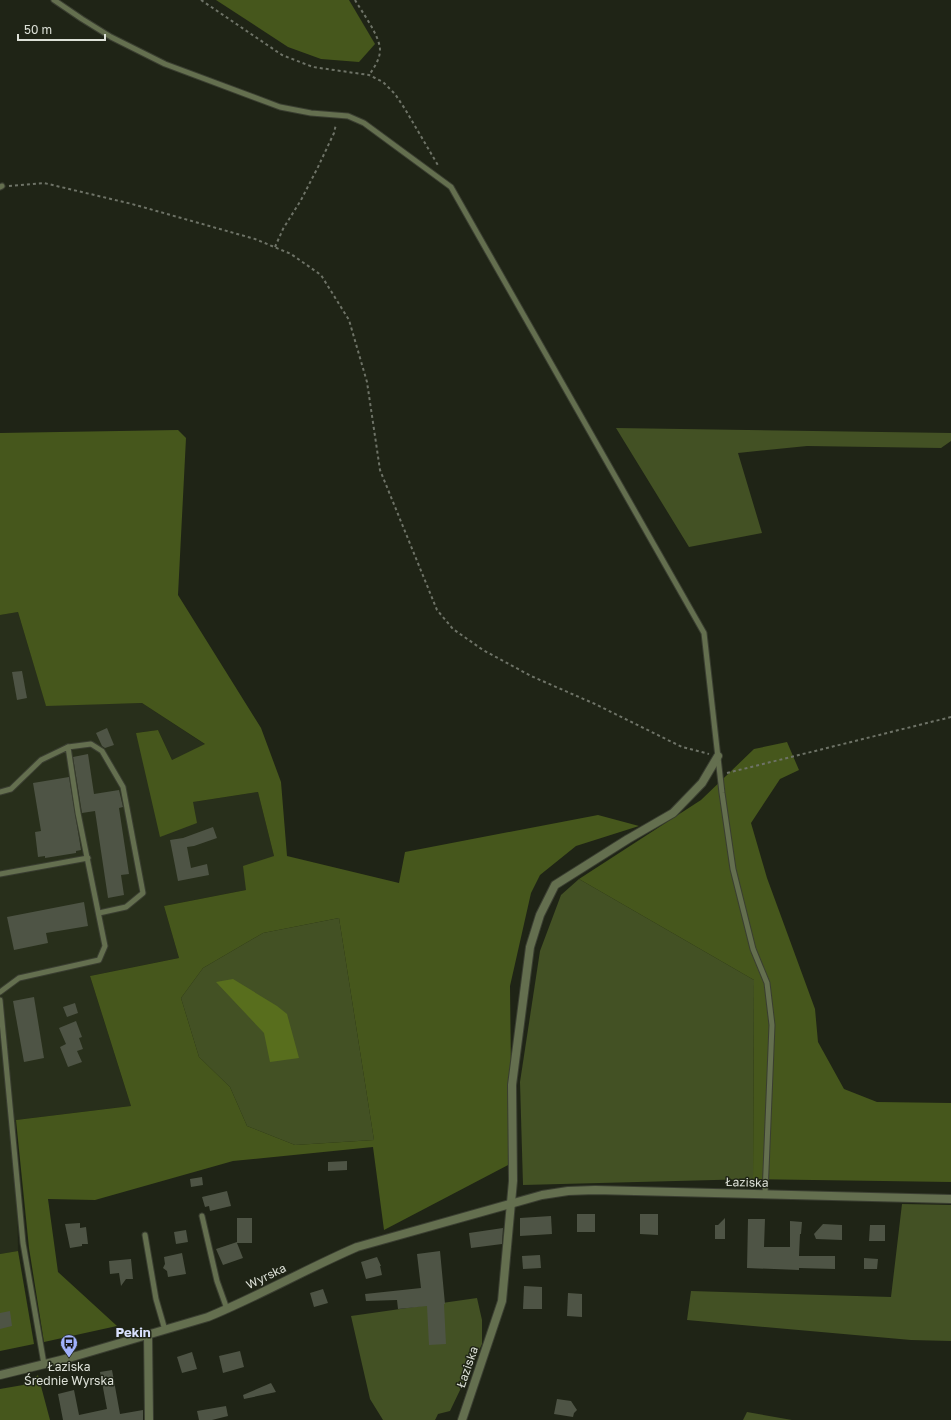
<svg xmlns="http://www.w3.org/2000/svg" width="951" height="1420" font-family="'Golos Text',sans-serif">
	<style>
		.built { fill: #282f1b }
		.green { fill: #435124 }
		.forest { fill: #46571c; fill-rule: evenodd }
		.water { fill: #586e1d }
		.building { fill: #4e5445 }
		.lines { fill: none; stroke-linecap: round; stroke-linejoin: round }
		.service-casing { stroke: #3a3e31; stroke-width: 7 }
		.minor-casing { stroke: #3a3e31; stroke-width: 10 }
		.tertiary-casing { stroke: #3a3e31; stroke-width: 10 }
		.path { stroke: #6e7367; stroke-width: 2; stroke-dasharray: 3 3; stroke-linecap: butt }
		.service { stroke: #646f4f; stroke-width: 5 }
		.minor { stroke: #646f4f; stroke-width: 8 }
		.tertiary { stroke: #646f4f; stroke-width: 8 }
		.labels { text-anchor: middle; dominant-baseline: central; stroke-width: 3; stroke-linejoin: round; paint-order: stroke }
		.street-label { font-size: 12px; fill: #dde1d8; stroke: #1f2416 }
		.poi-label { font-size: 12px; fill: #dde1d8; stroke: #1f2416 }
		.neighbourhood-label { font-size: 13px; font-weight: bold; fill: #d9e1fd; stroke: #1f2416 }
	</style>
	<rect width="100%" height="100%" fill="#1f2416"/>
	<polygon class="built" points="18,612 46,705 142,703 206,745 172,760 158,730 136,733 193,802 258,792 274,856 246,890 164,906 179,958 90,976 131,1106 16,1120 18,1251 0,1254 0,615"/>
	<g class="green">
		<polygon points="616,428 951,433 951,441 941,448 807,446 738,453 762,533 689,547"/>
		<polygon points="579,879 754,980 753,1179 523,1185 520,1082 540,951 561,895"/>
		<polygon points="339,918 374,1140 295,1145 247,1126 230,1087 199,1057 181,998 203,968 263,933"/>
		<polygon points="902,1204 951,1205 951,1341 911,1340 687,1320 691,1291 891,1297"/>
		<polygon points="477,1298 482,1320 482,1344 450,1411 438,1414 435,1420 383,1420 370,1399 351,1316"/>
		<polygon points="747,1412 792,1420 743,1420"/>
	</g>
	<g class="forest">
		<polygon points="216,0 349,0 375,44 359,62 321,59 288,47"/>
		<path d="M178,430L186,438L178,595L261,728L281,782L287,856L399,883L405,852L598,815L639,826L576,846L540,875L531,893L510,986L512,1163L384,1230L373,1147L233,1161L95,1200L48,1199L58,1272L117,1326L44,1342L29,1248L16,1120L131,1106L90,976L179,958L164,906L246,890L243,866L274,856L258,792L193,802L197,823L160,837L136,733L158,730L172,760L205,744L142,703L46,706L18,612L0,615V433ZM339,918L374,1140L295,1145L247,1126L230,1087L199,1057L181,998L203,968L263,933Z"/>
		<polygon points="787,742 799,770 780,779 751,823 767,878 815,1009 818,1042 844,1089 877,1102 951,1103 951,1182 753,1179 754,980 579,879 701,800 754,749"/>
		<polygon points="18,1251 34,1344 0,1351 0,1254"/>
		<polygon points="38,1375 50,1420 0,1420 0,1389 23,1385"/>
	</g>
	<polygon class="water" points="233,979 277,1006 287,1014 299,1058 270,1062 264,1033 216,982"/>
	<g class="building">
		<polygon points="22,671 27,698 17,700 12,672"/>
		<polygon points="107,728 114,745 105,748 102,746 96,733"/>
		<polygon points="88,754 94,794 119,790 123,807 119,808 129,874 121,875 124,895 108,898 95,811 82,813 73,757"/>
		<polygon points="69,777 81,850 76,851 76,853 45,858 45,856 38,857 35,832 41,831 33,783"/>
		<polygon points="213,827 217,838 194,846 187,847 191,868 207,864 209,875 178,881 170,840 183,838"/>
		<polygon points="84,902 88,926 46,933 48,943 14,950 7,917"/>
		<polygon points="34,997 44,1058 24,1062 13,1001"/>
		<polygon points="75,1003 78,1013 67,1017 63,1007"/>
		<polygon points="76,1021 82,1037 79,1038 83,1049 77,1051 82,1062 68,1067 60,1047 66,1044 59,1028"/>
		<polygon points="347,1161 347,1170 328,1171 328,1162"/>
		<polygon points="202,1177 203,1185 191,1187 190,1179"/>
		<polygon points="227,1191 231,1206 210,1211 209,1206 205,1207 202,1197"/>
		<rect x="577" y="1214" width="18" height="18"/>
		<polygon points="640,1214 658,1214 658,1235 640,1234"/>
		<polygon points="551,1216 552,1234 520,1236 520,1218"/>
		<polygon points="237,1218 252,1218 252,1243 237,1243 243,1258 223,1265 216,1249 237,1242"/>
		<polygon points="725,1218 725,1239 715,1239 715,1225 718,1225"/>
		<polygon points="748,1219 765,1219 764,1247 790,1247 790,1221 802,1222 801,1234 800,1234 799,1256 835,1256 835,1269 799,1268 799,1270 747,1268"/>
		<polygon points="80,1223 80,1228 86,1227 88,1244 82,1244 82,1246 70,1248 65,1224"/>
		<polygon points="823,1224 842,1225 842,1240 816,1239 814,1234"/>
		<polygon points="870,1225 885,1225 885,1241 869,1241"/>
		<polygon points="503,1228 502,1244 471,1248 469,1233"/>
		<polygon points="186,1230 188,1242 176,1244 174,1232"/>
		<polygon points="440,1251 445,1304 444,1304 446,1344 429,1345 427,1306 398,1309 397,1300 366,1301 365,1294 421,1288 417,1254"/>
		<polygon points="182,1253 186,1274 168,1277 167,1271 163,1268 165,1264 164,1257"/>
		<polygon points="540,1255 541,1268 523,1269 522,1256"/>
		<polygon points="377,1257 381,1266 380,1266 382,1275 366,1279 361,1262"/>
		<polygon points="864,1258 878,1259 877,1269 864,1269"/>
		<polygon points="131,1259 133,1279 126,1279 121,1286 119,1273 110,1274 109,1261"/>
		<polygon points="524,1286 542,1287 542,1309 523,1309"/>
		<polygon points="323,1289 328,1303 314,1307 310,1293"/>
		<polygon points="568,1293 582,1294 582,1317 567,1316"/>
		<polygon points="10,1311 12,1326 0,1329 0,1313"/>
		<polygon points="240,1351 244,1367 223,1373 219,1356"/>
		<polygon points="192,1352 197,1369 182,1373 177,1357"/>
		<polygon points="112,1370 120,1414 143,1410 143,1420 63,1420 58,1394 74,1390 79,1415 107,1409 100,1372"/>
		<polygon points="271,1383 276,1392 244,1399 243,1395"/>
		<polygon points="557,1399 571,1401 577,1410 574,1413 573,1417 554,1414"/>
		<polygon points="226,1406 228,1416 212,1420 199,1420 197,1411"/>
	</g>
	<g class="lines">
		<g class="service-casing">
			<g id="service">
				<polyline points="54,0 82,19 111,37 165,64 280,107 311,113 348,116 364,123 451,187 704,633 722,793 733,869 753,949 767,983 772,1025 765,1194"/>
				<polyline points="0,187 2,186"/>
				<polyline points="68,747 91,744 102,751 123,787 143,893 126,907 99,913"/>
				<polyline points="0,792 11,789 41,760 68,747 78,813 105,946 99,960 19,978 0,992"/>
				<polyline points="0,874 88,858"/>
				<polyline points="0,1000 23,1243 44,1364"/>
				<polyline points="202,1216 217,1281 227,1309"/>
				<polyline points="145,1235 156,1299 165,1330"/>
			</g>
		</g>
		<g class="minor-casing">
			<g id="minor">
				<polyline points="148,1335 149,1420"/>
				<polyline points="462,1420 502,1301 513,1181 512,1085 530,947 540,915 555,885 628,839 673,813 702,783 718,756"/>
			</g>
		</g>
		<g class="tertiary-casing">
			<path id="tertiary" d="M0,1375L69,1358L208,1317C259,1296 306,1269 357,1247L542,1195L568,1191L595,1190L951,1199"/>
		</g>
		<g class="path">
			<polyline points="201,0 282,55 313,67 369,75 383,82 395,94 405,109 439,167"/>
			<path d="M355,0C362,12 380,36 380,50C380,59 374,68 369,75"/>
			<polyline points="9,186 44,183 132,204 255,239 291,254 321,275 349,320 367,382 380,470 437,610 453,629 483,650 531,676 595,704 682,747 709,754"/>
			<polyline points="275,247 283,229 301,200 318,167 334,133 336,124"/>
			<polyline points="727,773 951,717"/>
		</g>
		<use href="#service" class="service"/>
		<use href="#minor" class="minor"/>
		<use href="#tertiary" class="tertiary"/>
	</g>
	<defs>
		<g id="bus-pin" transform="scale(0.9)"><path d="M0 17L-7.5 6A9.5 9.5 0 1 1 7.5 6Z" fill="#a1b2fd" stroke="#1f2416"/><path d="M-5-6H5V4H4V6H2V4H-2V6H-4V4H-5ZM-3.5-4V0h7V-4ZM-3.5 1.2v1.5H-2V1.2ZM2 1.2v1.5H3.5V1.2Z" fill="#111"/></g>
	</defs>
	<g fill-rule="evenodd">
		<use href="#bus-pin" x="69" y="1343"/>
	</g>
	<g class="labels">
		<g class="street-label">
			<text transform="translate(747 1182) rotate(1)">Łaziska</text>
			<text transform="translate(266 1276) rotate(-26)">Wyrska</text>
			<text transform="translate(467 1367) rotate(-71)">Łaziska</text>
		</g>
		<g class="poi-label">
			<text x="69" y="1366">Łaziska<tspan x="69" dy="14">Średnie Wyrska</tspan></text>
		</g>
		<g class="neighbourhood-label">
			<text x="133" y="1332">Pekin</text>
		</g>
	</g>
	<path d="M18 34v6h87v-6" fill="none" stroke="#dde1d8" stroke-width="2"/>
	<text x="24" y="34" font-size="12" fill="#dde1d8" stroke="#1f2416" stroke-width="3" paint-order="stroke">50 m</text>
</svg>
